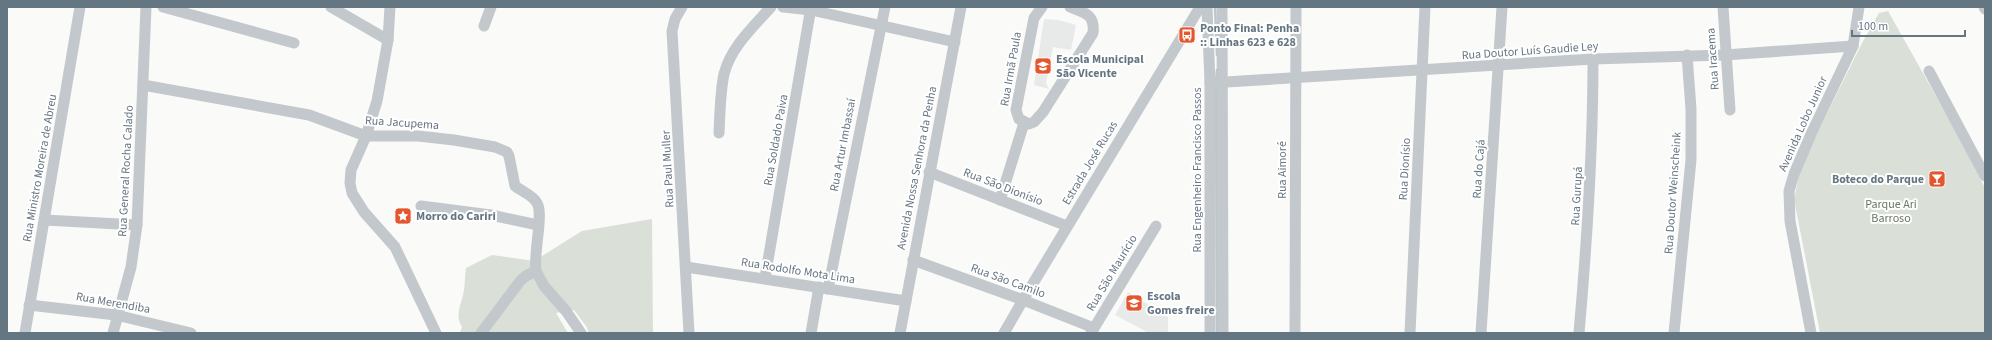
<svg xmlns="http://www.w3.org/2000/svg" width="1992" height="340" font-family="'Source Sans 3',sans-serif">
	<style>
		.built { fill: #e8e9e9 }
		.green { fill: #dadfd7 }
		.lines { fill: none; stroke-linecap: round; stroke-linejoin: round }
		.stream { stroke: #bbc7cb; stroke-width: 2.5 }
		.minor { stroke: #c3c8cc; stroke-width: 11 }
		.labels { text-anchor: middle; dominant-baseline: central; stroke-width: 4; stroke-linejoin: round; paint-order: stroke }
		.poi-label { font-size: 12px; font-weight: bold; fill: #657683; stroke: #fff; text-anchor: start }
		.street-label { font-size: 12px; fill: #657683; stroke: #fff }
		.park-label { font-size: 12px; fill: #687a64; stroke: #fff }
	</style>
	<rect width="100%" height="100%" fill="#fafaf8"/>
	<g class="built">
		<polygon points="1044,19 1059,20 1076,25 1071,50 1053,47 1046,83 1049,89 1034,85"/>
		<polygon points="1128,292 1168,317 1168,333 1149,333 1115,315"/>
	</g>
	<g class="green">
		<polygon points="1888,11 1960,139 1985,188 1985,333 1820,333 1794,199 1801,166 1862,43 1879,13"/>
		<path d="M652,219L653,333H589L586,326L574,310L556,313L568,333H460L462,327C454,314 462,304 464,290C465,283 465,275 466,268L492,255L534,261L582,231Z"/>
	</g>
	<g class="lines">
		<g class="stream">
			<polyline points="1215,7 1217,55"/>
			<polyline points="1216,81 1217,70"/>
			<polyline points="1216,86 1217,333"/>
		</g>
		<g class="minor">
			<polyline points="163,7 294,43"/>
			<polyline points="331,7 388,40"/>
			<polyline points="390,7 388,40 377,101 366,136 351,170 350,183 352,193 364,212 395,247 436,333"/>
			<polyline points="682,7 675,19 672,31 689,333"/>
			<polyline points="783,7 811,10 955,42"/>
			<path d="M1042,7L1034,18L1016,110L1019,119L1029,124L1034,122L1043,112L1093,33C1095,14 1085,13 1070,7"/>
			<polyline points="1207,7 1210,83 1210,333"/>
			<polyline points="1222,7 1223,333"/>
			<polyline points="1723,7 1730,110"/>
			<polyline points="1984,7 1985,9"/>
			<polyline points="484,26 491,7"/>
			<polyline points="1929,71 1985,176"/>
			<polyline points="1210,83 1593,59 1725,55 1853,46"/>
			<path d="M143,85L309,115L366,136H418L454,140L495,147L507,152L509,156L515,186C521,191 533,195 537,203C544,214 533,254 536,271"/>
			<path d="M719,133C720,114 720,93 724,74C731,47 753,27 771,7"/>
			<polyline points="929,172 1067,226"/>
			<polyline points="1000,200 1024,123"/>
			<polyline points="421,206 491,215 538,225"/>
			<polyline points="45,220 137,225"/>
			<polyline points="913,260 1023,300 1094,328"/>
			<polyline points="686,267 906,301"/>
			<polyline points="765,278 811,7"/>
			<polyline points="828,289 885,7"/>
			<polyline points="29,305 116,315 191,333"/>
			<polyline points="25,333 80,7"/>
			<polyline points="113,333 131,267 137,225 146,7"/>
			<polyline points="481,333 521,280 526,276 536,271 544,286 566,311 581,333"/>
			<polyline points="811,333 819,287"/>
			<polyline points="900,333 961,7"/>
			<polyline points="1004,333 1023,300 1200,7"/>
			<polyline points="1091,333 1156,226"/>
			<polyline points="1295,333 1296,7"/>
			<polyline points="1410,333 1425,7"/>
			<polyline points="1481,333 1502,7"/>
			<path d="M1579,333C1587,242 1593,151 1593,59"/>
			<polyline points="1674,333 1691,160 1691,109 1687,55"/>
			<polyline points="1811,333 1790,221 1789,191 1794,174 1811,134 1853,46 1859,7"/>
		</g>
	</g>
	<defs>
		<g id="bus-square" transform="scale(0.9)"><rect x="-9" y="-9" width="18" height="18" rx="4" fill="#e4572e" stroke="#fff"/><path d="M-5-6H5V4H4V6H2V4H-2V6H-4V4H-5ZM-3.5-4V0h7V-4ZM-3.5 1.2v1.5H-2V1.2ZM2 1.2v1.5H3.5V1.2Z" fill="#fff"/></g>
		<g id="school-square" transform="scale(0.9)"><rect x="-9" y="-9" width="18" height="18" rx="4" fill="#e4572e" stroke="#fff"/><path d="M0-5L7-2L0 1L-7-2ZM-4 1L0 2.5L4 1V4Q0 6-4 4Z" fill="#fff"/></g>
		<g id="bar-square" transform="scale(0.9)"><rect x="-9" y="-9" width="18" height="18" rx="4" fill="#e4572e" stroke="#fff"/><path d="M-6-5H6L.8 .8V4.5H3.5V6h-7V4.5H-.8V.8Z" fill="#fff"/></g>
		<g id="sight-square" transform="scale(0.9)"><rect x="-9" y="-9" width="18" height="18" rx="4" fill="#e4572e" stroke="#fff"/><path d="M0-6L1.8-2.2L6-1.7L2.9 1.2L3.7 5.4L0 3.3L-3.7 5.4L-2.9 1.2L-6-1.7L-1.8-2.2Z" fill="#fff"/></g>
	</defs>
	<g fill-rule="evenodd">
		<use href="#bus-square" x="1187" y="35"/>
		<use href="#school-square" x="1043" y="66"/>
		<use href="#bar-square" x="1937" y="179"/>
		<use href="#sight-square" x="403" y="216"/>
		<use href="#school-square" x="1134" y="303"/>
	</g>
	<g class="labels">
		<g class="poi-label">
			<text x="1200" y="28">Ponto Final: Penha<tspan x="1200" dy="14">:: Linhas 623 e 628</tspan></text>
			<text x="1056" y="59">Escola Municipal<tspan x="1056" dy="14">São Vicente</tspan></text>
			<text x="1924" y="179" text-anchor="end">Boteco do Parque</text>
			<text x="416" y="216">Morro do Cariri</text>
			<text x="1147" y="296">Escola<tspan x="1147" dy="14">Gomes freire</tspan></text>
		</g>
		<g class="street-label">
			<text transform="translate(1530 51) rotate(-4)">Rua Doutor Luís Gaudie Ley</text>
			<text transform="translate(1713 59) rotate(-94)">Rua Iracema</text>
			<text transform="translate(1011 69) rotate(-80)">Rua Irmã Paula</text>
			<text transform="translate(402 123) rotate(4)">Rua Jacupema</text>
			<text transform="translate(1803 124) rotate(-66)">Avenida Lobo Junior</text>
			<text transform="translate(776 140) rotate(-80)">Rua Soldado Paiva</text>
			<text transform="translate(843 145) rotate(-79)">Rua Artur Imbassaí</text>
			<text transform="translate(1090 163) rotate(-59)">Estrada José Rucas</text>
			<text transform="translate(40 168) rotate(-80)">Rua Ministro Moreira de Abreu</text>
			<text transform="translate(917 168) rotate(-79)">Avenida Nossa Senhora da Penha</text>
			<text transform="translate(668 169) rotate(-93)">Rua Paul Muller</text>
			<text transform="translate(1405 169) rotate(-87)">Rua Dionísio</text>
			<text transform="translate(1479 169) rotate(-86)">Rua do Cajá</text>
			<text transform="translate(1197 170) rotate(-90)">Rua Engenheiro Francisco Passos</text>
			<text transform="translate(1282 170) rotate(-90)">Rua Aimoré</text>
			<text transform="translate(126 171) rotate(-87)">Rua General Rocha Calado</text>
			<text transform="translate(1003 187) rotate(21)">Rua São Dionísio</text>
			<text transform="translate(1673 193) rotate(-86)">Rua Doutor Weinscheink</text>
			<text transform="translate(1577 196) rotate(-87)">Rua Gurupá</text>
			<text transform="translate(798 271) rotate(9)">Rua Rodolfo Mota Lima</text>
			<text transform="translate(1112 273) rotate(-59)">Rua São Maurício</text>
			<text transform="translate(1008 281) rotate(20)">Rua São Camilo</text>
			<text transform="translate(113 303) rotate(10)">Rua Merendiba</text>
		</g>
		<g class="park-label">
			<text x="1891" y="204">Parque Ari<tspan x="1891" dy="14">Barroso</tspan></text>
		</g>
	</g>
	<rect width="1992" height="340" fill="none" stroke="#657683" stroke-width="16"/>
	<path d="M1852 30v6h113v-6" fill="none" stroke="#657683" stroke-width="2"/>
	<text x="1858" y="30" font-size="12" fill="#657683" stroke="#ffffff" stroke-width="3" paint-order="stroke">100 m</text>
</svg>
